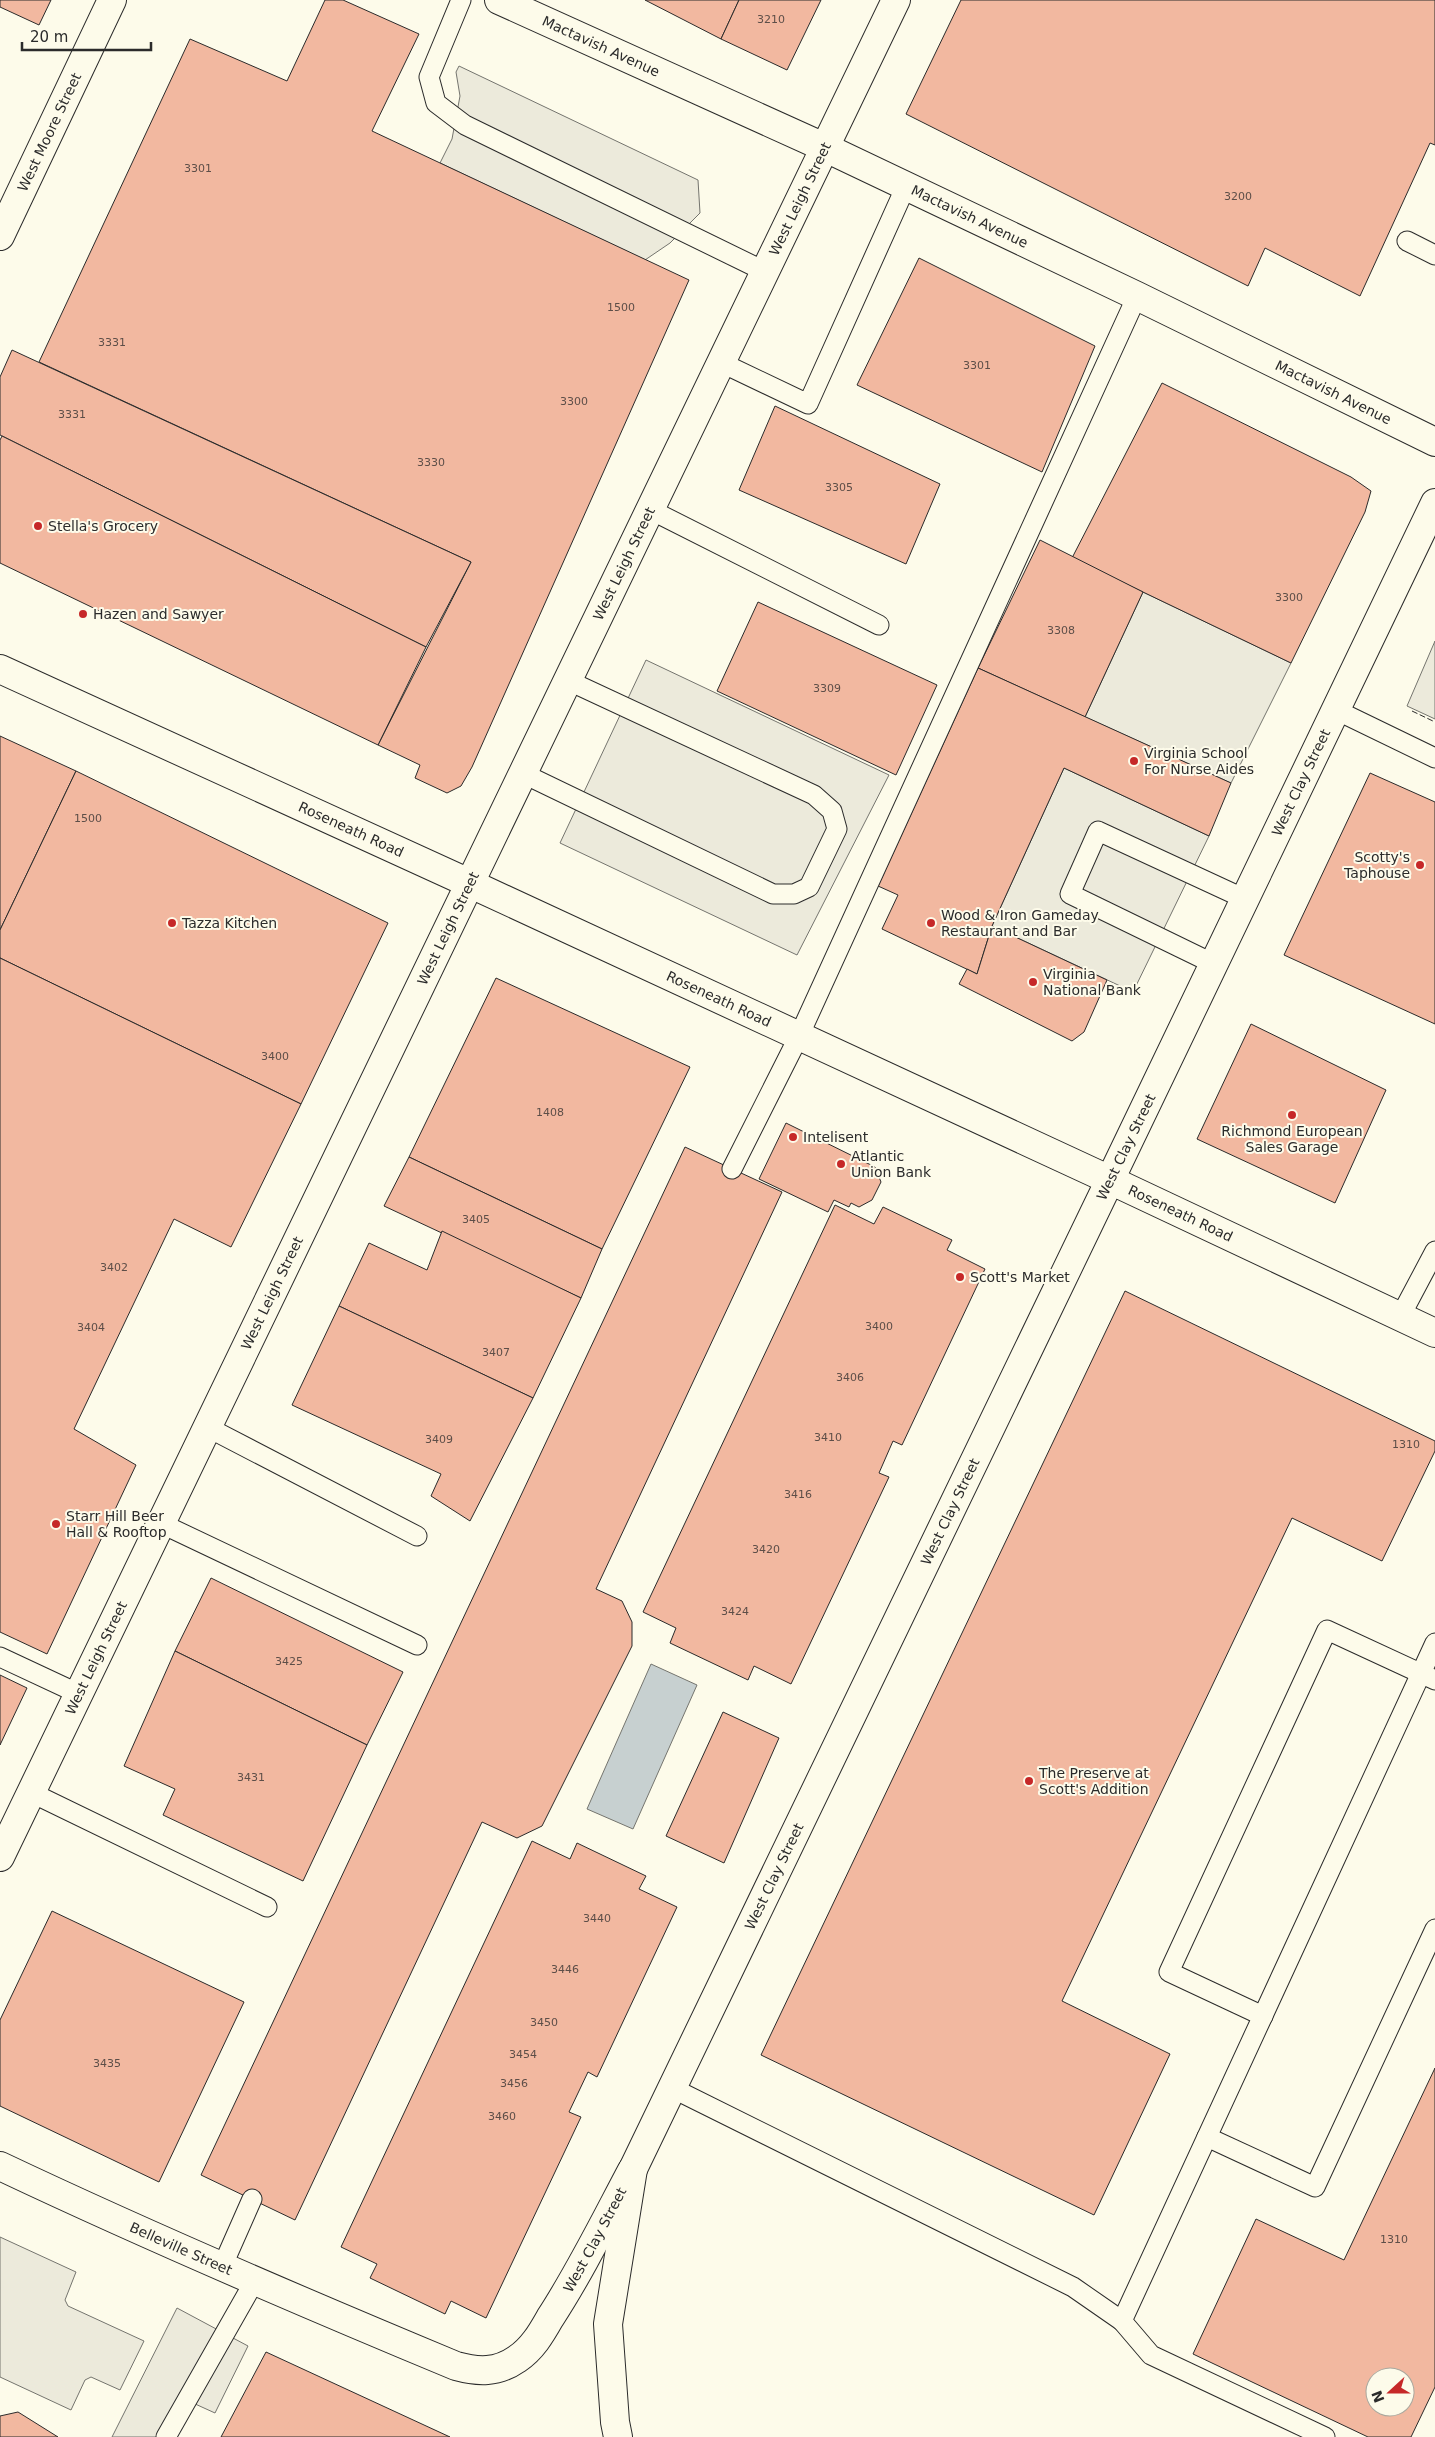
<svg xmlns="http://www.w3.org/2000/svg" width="1435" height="2437" font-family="'DejaVu Sans',sans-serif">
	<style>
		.parking { fill: #eceadb; stroke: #74746e }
		.water { fill: #c7d0d0; stroke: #74746e }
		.building { fill: #f2b8a0; stroke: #2b2b2b; fill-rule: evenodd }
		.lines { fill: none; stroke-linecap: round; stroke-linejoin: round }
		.lane-casing { stroke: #2b2b2b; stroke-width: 21 }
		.street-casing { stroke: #2b2b2b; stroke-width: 30 }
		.secondary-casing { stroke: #2b2b2b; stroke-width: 30 }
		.primary-casing { stroke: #2b2b2b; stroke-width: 30 }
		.highway-casing { stroke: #2b2b2b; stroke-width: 30 }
		.lane { stroke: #fdfbea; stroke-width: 19 }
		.street { stroke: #fdfbea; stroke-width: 28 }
		.secondary { stroke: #fdfbea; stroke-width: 28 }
		.primary { stroke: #fdfbea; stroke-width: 28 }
		.highway { stroke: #fdfbea; stroke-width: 28 }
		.fence { stroke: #2b2b2b; stroke-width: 1; stroke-dasharray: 6 2.5; stroke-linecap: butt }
		.poi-dot { fill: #c62828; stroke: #fdfbea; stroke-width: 2 }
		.labels { text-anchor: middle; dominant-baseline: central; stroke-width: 4; stroke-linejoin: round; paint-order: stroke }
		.number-label { font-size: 11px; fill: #5d4e48 }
		.street-label { font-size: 14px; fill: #2b2b2b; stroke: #fdfbea }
		.poi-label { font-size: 14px; fill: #2b2b2b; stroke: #fdfbea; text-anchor: start }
	</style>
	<rect width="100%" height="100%" fill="#fdfbea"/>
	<g class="parking">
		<polygon points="459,66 698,180 700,213 670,243 645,260 440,163 452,139 460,96 456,72"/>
		<polygon points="1143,592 1291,663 1231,783 1085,717"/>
		<polygon points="1435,641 1435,719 1407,706"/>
		<polygon points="646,660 889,775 797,955 560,843"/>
		<polygon points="1064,768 1209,836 1133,992 992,926"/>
		<polygon points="0,2237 76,2272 65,2300 68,2306 144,2341 120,2390 91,2377 85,2380 71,2410 0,2377"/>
		<polygon points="177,2308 248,2346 215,2413 193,2403 176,2437 112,2437"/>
	</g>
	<polygon class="water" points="651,1664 697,1685 633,1829 587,1809"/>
	<g class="building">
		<polygon points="0,0 51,0 39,25 0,7"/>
		<polygon points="325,0 343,0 419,34 372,131 689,280 472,767 461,786 447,793 415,778 420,765 378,745 471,562 39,362 190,39 287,81"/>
		<polygon points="645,0 739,0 721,39"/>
		<polygon points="739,0 821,0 787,70 721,39"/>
		<polygon points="961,0 1435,0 1435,145 1430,143 1360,296 1265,248 1248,286 906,114"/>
		<polygon points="919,258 1095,346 1042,472 857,385"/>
		<polygon points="12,350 471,562 426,647 0,435 0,377"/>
		<polygon points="1162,383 1351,477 1371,491 1365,512 1291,663 1072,558"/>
		<polygon points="775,406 940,484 906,564 739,490"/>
		<polygon points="2,436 426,647 378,745 0,563 0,440"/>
		<polygon points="1040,540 1143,592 1085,717 978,668"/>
		<polygon points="758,602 937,685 896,775 717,691"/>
		<polygon points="978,668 1231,783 1209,836 1064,768 992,926 977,974 882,929 898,895 878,886"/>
		<polygon points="0,736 76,771 0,930"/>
		<polygon points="76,771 388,923 301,1104 0,958 0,930"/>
		<polygon points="1370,773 1435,802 1435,1024 1284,955"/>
		<polygon points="992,926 1107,980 1084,1032 1072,1041 959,984 967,969 977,974"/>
		<polygon points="0,958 301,1104 231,1247 174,1219 74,1429 136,1465 47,1654 0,1632"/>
		<polygon points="496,978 690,1067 602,1249 409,1157"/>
		<polygon points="1251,1024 1386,1090 1335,1203 1197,1139"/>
		<polygon points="786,1123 875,1167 881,1182 872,1200 859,1207 851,1203 849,1207 834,1200 828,1212 759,1179"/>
		<polygon points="685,1147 782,1192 596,1589 622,1601 632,1622 632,1646 542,1826 517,1838 482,1822 295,2220 201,2175"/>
		<polygon points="409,1157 602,1249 581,1298 384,1206"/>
		<polygon points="835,1205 874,1224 883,1207 952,1240 947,1250 985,1269 902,1445 893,1441 879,1473 889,1477 791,1684 754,1666 748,1680 670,1643 676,1628 643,1612"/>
		<polygon points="442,1231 581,1298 533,1398 339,1306 369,1243 427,1270"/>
		<polygon points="1125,1291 1435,1441 1435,1451 1382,1561 1292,1518 1062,2001 1170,2054 1094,2215 761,2055"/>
		<polygon points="339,1306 533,1398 470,1521 431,1496 441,1474 292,1405"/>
		<polygon points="211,1578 403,1672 367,1745 175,1651"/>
		<polygon points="175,1651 367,1745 303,1881 163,1815 175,1789 124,1766"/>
		<polygon points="0,1675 27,1688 0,1745"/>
		<polygon points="723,1712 779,1738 724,1863 666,1836"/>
		<polygon points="532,1841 570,1859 577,1843 646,1876 639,1889 677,1907 597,2077 588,2072 569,2112 581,2117 486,2318 451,2301 445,2314 370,2278 377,2264 341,2247"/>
		<polygon points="52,1911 244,2002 159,2182 0,2106 0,2020"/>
		<path d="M1435,2068V2387L1411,2437H1368L1193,2354L1256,2219L1344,2260ZM1375,2377H1405V2407H1375Z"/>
		<polygon points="266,2352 450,2437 221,2437"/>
		<polygon points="18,2412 58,2437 0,2437 0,2416"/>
	</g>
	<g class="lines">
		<g class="lane-casing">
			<g id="lane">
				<polyline points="461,0 429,77 436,103 465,125 766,272"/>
				<polyline points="1407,241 1435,255"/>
				<polyline points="722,363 808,404 906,186"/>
				<polyline points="651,510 879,625"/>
				<polyline points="1336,710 1435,758"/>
				<polyline points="524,774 773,894 794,894 809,887 837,829 832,811 814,795 569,681"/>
				<polyline points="1214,964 1070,894 1098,831 1245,899"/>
				<polyline points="732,1169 799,1036 1137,296"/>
				<polyline points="1400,1317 1435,1251"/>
				<polyline points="207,1427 417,1536"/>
				<polyline points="160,1523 417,1645"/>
				<polyline points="0,1657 77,1693"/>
				<polyline points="30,1792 267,1907"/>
				<polyline points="1263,2016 1169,1972 1327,1630 1435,1680"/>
				<polyline points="672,2088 1073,2287 1122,2321"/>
				<polyline points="1207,2137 1315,2187 1435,1929"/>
				<polyline points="222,2267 252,2199"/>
				<polyline points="166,2437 254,2282"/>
				<polyline points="1325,2437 1151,2355 1122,2321 1435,1643"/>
			</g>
		</g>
		<g class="street-casing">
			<g id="street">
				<path id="s1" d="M499,0L826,148L1137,296L1435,442"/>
				<path id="s2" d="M0,236L112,0"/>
				<path id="s3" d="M0,669L471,884L1110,1180"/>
				<path id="s4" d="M0,1857L896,0"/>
				<path id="s5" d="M0,2166C150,2237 302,2302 456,2366C478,2372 497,2373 517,2359C532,2349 541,2334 550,2318C580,2272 605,2221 631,2172"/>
			</g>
		</g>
		<g class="secondary-casing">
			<g id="secondary">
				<path id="s6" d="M1110,1180L1435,503"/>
			</g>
		</g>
		<g class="primary-casing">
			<g id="primary">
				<path id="s7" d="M633,2169L1110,1180L1435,1333"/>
			</g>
		</g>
		<g class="highway-casing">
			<polyline id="highway" points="618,2437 615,2422 608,2324 633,2169"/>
		</g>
		<use href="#lane" class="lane"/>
		<use href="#street" class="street"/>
		<use href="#secondary" class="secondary"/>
		<use href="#primary" class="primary"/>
		<use href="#highway" class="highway"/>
		<polyline class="fence" points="1412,711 1435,722"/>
	</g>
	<g class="poi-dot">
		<circle cx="38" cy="526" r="5"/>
		<circle cx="83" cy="614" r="5"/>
		<circle cx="1134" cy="761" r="5"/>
		<circle cx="1420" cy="865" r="5"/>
		<circle cx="172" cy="923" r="5"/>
		<circle cx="931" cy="923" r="5"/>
		<circle cx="1033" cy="982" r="5"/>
		<circle cx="1292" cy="1115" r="5"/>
		<circle cx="793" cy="1137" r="5"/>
		<circle cx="841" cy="1164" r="5"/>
		<circle cx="960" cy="1277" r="5"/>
		<circle cx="56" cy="1524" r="5"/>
		<circle cx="1029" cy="1781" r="5"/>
	</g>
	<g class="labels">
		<g class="number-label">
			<text x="771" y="19">3210</text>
			<text x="198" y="168">3301</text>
			<text x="1238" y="196">3200</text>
			<text x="621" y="307">1500</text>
			<text x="112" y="342">3331</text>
			<text x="977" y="365">3301</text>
			<text x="574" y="401">3300</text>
			<text x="72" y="414">3331</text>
			<text x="431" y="462">3330</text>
			<text x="839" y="487">3305</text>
			<text x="1289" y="597">3300</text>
			<text x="1061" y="630">3308</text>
			<text x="827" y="688">3309</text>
			<text x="88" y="818">1500</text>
			<text x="275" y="1056">3400</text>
			<text x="550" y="1112">1408</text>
			<text x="476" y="1219">3405</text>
			<text x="114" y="1267">3402</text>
			<text x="879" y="1326">3400</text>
			<text x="91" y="1327">3404</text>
			<text x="496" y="1352">3407</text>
			<text x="850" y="1377">3406</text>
			<text x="828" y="1437">3410</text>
			<text x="439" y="1439">3409</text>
			<text x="1406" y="1444">1310</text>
			<text x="798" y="1494">3416</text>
			<text x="766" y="1549">3420</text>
			<text x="735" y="1611">3424</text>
			<text x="289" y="1661">3425</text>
			<text x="251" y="1777">3431</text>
			<text x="597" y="1918">3440</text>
			<text x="565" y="1969">3446</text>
			<text x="544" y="2022">3450</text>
			<text x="523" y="2054">3454</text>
			<text x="107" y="2063">3435</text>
			<text x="514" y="2083">3456</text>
			<text x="502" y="2116">3460</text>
			<text x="1394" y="2239">1310</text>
		</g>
		<g class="street-label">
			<text stroke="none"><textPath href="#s1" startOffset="112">Mactavish Avenue</textPath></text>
			<text stroke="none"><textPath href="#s2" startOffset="115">West Moore Street</textPath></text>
			<text stroke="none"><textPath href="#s4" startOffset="1841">West Leigh Street</textPath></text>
			<text stroke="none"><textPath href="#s1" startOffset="518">Mactavish Avenue</textPath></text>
			<text stroke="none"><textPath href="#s1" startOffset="922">Mactavish Avenue</textPath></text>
			<text stroke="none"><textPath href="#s4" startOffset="1436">West Leigh Street</textPath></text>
			<text stroke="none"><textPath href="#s6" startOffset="441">West Clay Street</textPath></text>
			<text stroke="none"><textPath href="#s3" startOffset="386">Roseneath Road</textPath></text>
			<text stroke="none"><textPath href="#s4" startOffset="1031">West Leigh Street</textPath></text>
			<text stroke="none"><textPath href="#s3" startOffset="791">Roseneath Road</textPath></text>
			<text transform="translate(1126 1147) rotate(-64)">West Clay Street</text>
			<text stroke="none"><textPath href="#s7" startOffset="1176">Roseneath Road</textPath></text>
			<text stroke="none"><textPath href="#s4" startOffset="626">West Leigh Street</textPath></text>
			<text stroke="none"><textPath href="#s7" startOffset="730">West Clay Street</textPath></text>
			<text stroke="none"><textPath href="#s4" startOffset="221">West Leigh Street</textPath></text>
			<text stroke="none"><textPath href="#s7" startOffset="325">West Clay Street</textPath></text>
			<text stroke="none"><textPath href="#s5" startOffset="705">West Clay Street</textPath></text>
			<text stroke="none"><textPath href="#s5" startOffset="199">Belleville Street</textPath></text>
		</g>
		<g class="poi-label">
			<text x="48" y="526">Stella's Grocery</text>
			<text x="93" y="614">Hazen and Sawyer</text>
			<text x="1144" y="753">Virginia School<tspan x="1144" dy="16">For Nurse Aides</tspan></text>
			<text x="1410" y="857" text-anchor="end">Scotty's<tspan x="1410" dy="16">Taphouse</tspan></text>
			<text x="941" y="915">Wood &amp; Iron Gameday<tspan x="941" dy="16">Restaurant and Bar</tspan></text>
			<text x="182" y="923">Tazza Kitchen</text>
			<text x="1043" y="974">Virginia<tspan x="1043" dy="16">National Bank</tspan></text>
			<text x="1292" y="1131" text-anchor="middle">Richmond European<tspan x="1292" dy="16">Sales Garage</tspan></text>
			<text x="803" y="1137">Intelisent</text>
			<text x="851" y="1156">Atlantic<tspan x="851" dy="16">Union Bank</tspan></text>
			<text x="970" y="1277">Scott's Market</text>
			<text x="66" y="1516">Starr Hill Beer<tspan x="66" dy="16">Hall &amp; Rooftop</tspan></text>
			<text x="1039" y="1773">The Preserve at<tspan x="1039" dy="16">Scott's Addition</tspan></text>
		</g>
	</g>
	<g transform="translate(1390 2392) rotate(249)"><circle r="24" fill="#fdfbea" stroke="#a9a89e"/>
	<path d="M0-4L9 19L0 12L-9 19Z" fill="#c62828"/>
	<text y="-8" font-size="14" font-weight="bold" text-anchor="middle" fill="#2b2b2b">N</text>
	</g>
	<path d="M22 42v8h129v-8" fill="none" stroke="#2b2b2b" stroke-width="2.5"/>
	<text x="30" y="42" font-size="15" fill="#2b2b2b" stroke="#fdfbea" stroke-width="4" paint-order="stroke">20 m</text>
</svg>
